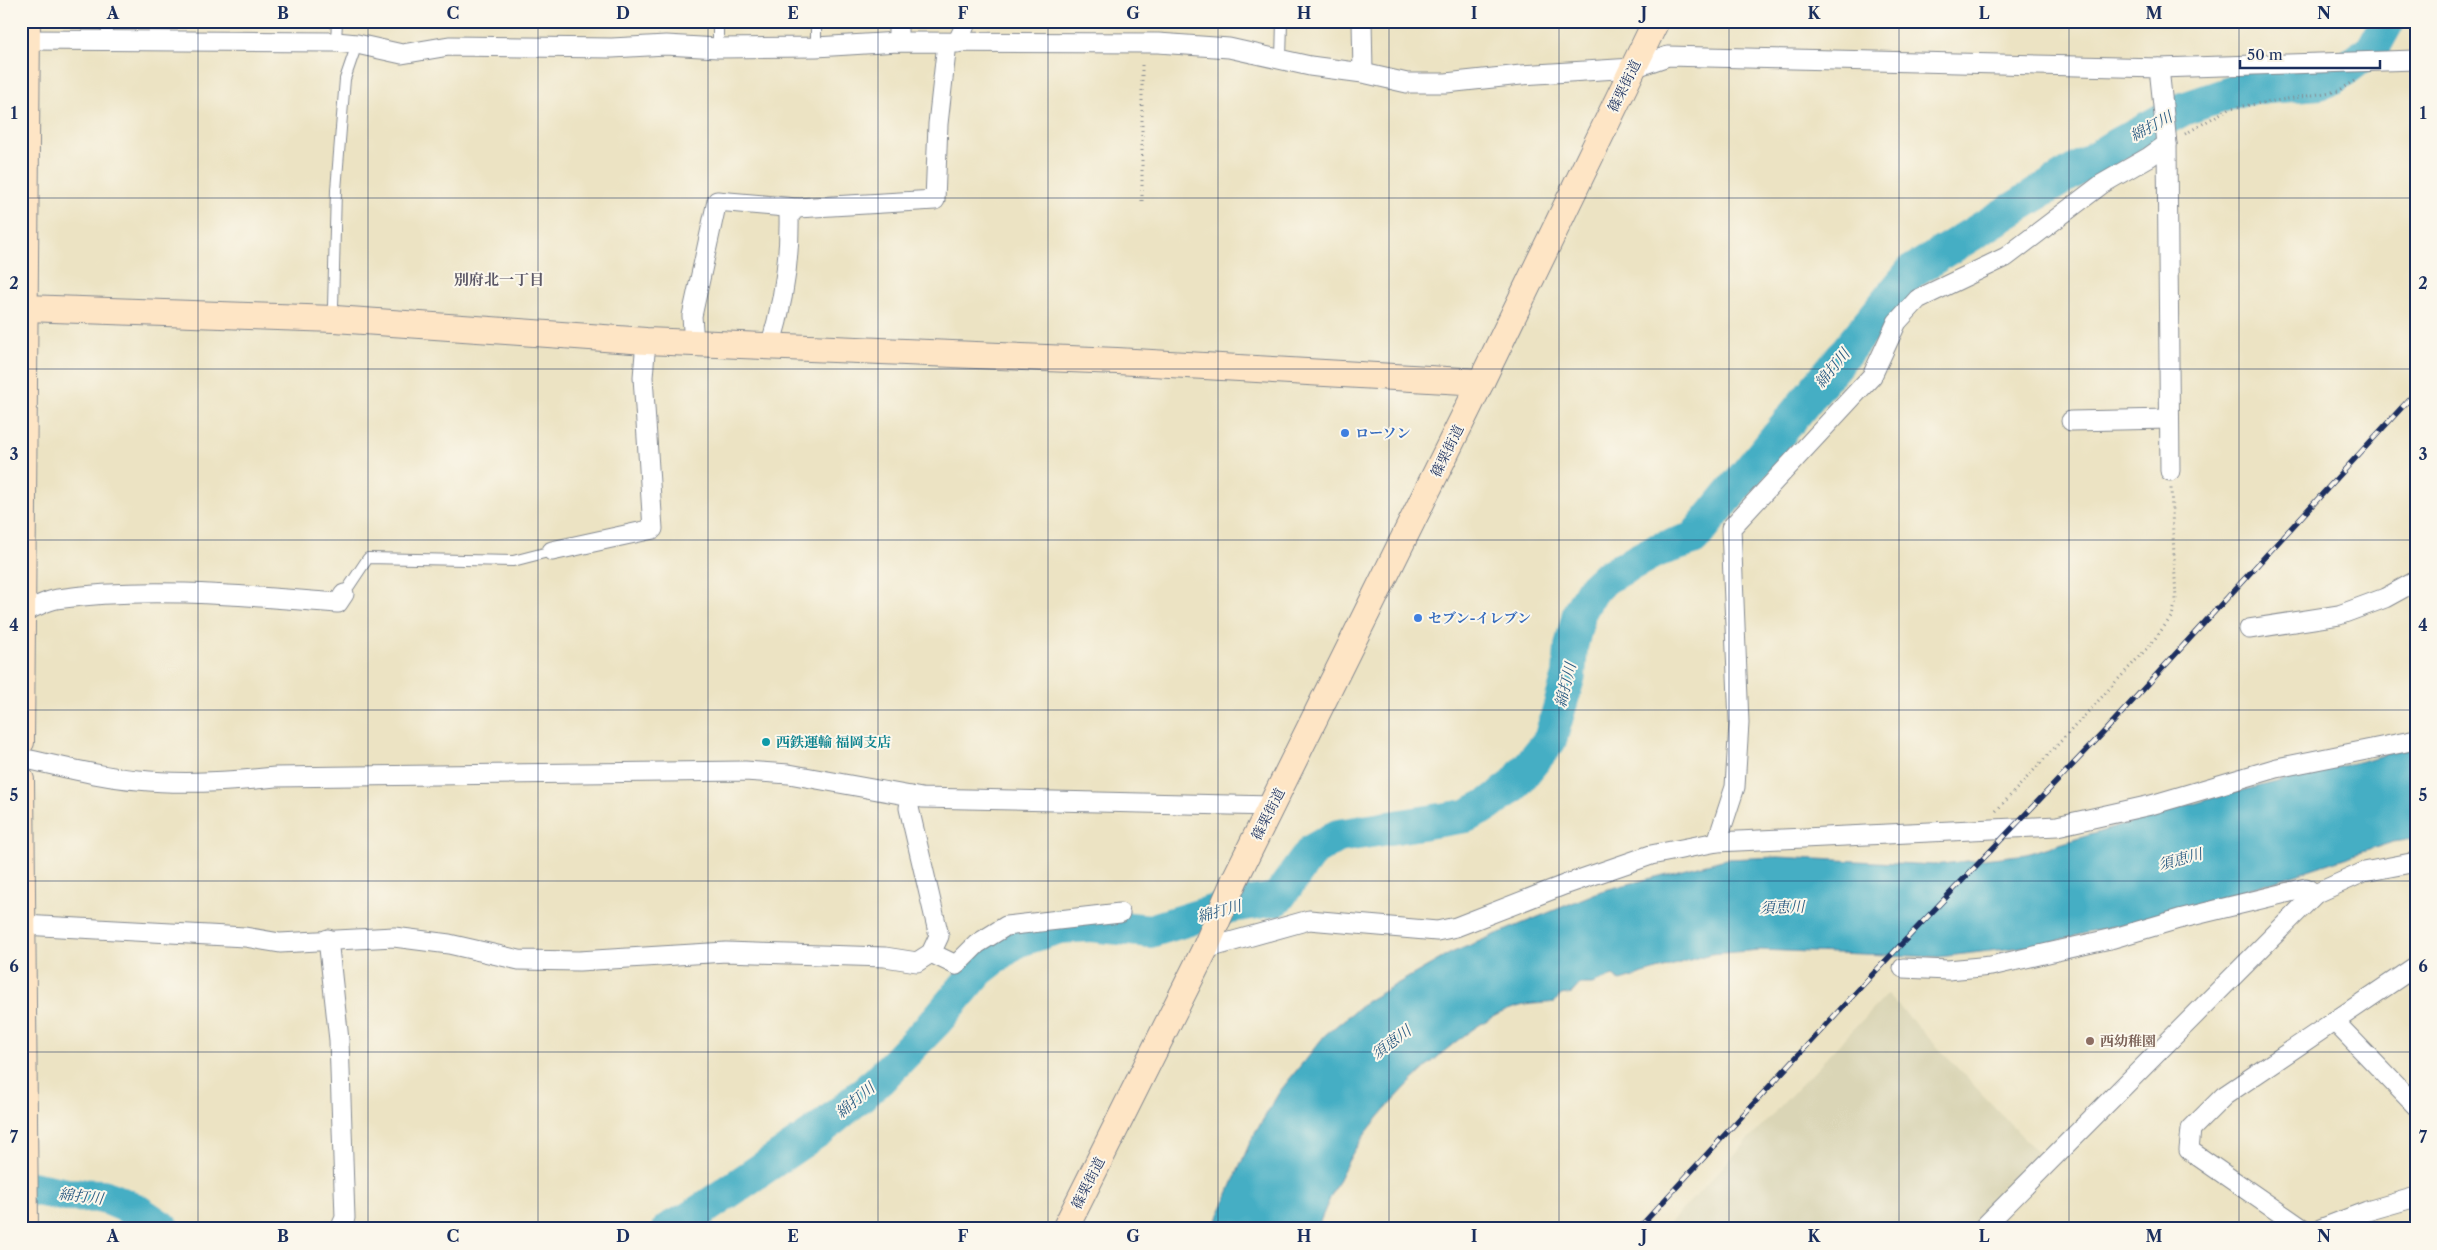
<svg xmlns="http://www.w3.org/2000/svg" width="2437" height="1250" font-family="'Libre Caslon Text','Noto Serif JP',serif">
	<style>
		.built { fill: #dad5b6 }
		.water { fill: #45aec4; stroke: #306e91 }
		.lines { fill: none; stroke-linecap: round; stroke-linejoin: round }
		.river { stroke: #45aec4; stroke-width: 34 }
		.lane-casing { stroke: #848990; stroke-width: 12 }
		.street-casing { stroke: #848990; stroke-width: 21 }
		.secondary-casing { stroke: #848990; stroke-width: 28 }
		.path { stroke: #848990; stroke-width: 3; stroke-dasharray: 1 4; stroke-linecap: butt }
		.lane { stroke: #fff; stroke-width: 10 }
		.street { stroke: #fff; stroke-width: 19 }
		.secondary { stroke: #fee5c5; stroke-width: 26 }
		.rail-casing { stroke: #1b2f5e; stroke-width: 5.5 }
		.rail { stroke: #fbf7ec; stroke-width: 4; stroke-dasharray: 11; stroke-linecap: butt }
		.grid { fill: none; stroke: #1b2f5e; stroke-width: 1; stroke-opacity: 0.55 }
		.shop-dot { fill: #3f7fe0; stroke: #fbf7ec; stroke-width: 2 }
		.culture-dot { fill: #0f9aa8; stroke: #fbf7ec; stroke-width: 2 }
		.education-dot { fill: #8d6e63; stroke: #fbf7ec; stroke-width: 2 }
		.labels { text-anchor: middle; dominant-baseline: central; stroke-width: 4; stroke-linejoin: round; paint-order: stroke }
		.street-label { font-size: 14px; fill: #1b2f5e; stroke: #fbf7ec }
		.shop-label { font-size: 14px; font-weight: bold; fill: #366cbe; stroke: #fbf7ec; text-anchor: start }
		.culture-label { font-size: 14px; font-weight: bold; fill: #0d838f; stroke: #fbf7ec; text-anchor: start }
		.education-label { font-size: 14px; font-weight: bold; fill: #785e54; stroke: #fbf7ec; text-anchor: start }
		.water-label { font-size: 15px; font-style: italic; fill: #2a5b82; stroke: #fbf7ec }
		.neighbourhood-label { font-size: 15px; font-weight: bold; fill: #5c5867; stroke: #fbf7ec }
		.neatline { fill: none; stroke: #1b2f5e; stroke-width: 2 }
		.grid-label { font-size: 16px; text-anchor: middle; font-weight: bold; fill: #1b2f5e }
	</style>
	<rect width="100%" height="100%" fill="#fbf7ec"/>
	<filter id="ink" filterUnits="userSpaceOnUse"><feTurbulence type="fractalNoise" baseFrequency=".02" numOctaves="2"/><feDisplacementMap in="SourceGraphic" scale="10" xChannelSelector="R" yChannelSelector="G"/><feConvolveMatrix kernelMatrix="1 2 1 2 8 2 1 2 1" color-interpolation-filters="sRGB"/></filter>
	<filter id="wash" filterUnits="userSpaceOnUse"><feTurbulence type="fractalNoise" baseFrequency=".0096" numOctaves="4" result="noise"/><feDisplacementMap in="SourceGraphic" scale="20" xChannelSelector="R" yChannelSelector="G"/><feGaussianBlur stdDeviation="1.12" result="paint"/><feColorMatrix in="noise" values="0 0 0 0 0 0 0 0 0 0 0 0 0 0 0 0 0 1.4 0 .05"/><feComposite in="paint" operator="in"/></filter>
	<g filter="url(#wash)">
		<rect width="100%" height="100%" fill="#ece3c3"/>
		<polygon class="built" points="1887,994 2040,1155 1966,1229 1664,1229"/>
		<path class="water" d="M2414,746L2416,839L2393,842L2217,900L2039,945L1939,957L1760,950L1710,954L1620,981L1613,976L1592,984H1580L1572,993L1561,995L1555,1002C1543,1004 1529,1003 1517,1007C1467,1020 1388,1100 1359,1143C1342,1169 1329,1200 1317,1229H1213L1251,1140L1280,1091L1325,1035L1367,1001L1451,953L1601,891L1726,859L1778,857L1934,865L2026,854L2220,796L2370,759Z"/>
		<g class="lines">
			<g class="river">
				<polyline points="21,1186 67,1195 103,1196 136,1210 164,1229"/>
				<polyline points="669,1229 690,1218 822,1128 878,1081 936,1021 979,970 1016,941 1059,927 1090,925 1150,931 1231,906 1277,899 1312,851 1338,836 1466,816 1488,805 1513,786 1550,740 1569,675 1571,647 1579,613 1591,591 1605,578 1655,551 1693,539 1911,272 2118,144 2183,109 2242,89 2320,83 2335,77 2373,48 2388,21"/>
			</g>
		</g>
	</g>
	<g filter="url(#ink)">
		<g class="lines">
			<g class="lane-casing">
				<g id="lane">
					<polyline points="816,21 816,47"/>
					<polyline points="336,42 337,21"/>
					<polyline points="718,48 718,21"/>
					<polyline points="1281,59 1282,21"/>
					<polyline points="335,318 333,307 336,190 345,79 357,44"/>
					<polyline points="344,594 368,558 513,561 552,551"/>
				</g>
			</g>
			<g class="street-casing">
				<g id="street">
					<polyline points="1362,21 1363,73"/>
					<polyline points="27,40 336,42 357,44 402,54 449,46 612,48 666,45 718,48 816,47 898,42 1158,43 1229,48 1310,66 1363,73 1407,83 1446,83 1521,75 1633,68 1668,56 2159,68 2416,60"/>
					<polyline points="898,42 898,21"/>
					<polyline points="957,43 967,21"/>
					<polyline points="2167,144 2170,471"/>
					<polyline points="694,343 692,316 717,201 797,208"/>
					<path d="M770,347C783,304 790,259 789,215L797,208L935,200L938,124L947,43"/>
					<polyline points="2071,421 2169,419"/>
					<polyline points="552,551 653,529 643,377 646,341"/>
					<path d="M21,612C33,609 45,601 57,599C146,586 248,596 338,603L344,594"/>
					<polyline points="2249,629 2339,615 2385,598 2416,581"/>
					<path d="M21,758C60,766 99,777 138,780C184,785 229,782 275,777L745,771L789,774L922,798L1273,806"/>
					<polyline points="1717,842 1735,787 1739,723 1731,528 1872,376 1897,322 1918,299 2006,257 2102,184 2149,157 2167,144 2159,68"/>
					<polyline points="23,925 245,937 280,943 394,937 449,944 519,960 579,961 726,952 885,957 917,962 931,953 939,936 909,808 911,796"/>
					<polyline points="328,939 339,1040 345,1218 340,1229"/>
					<polyline points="1205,949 1309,920 1437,931 1456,927 1564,885 1651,855 1717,842 2057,826 2151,805 2277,768 2416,740"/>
					<polyline points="931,953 956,965 977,944 1006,926 1120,913"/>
					<polyline points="1903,968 1948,970 1991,966 2114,938 2179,919 2306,888 2315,894"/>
					<polyline points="2334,1021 2416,1106"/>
					<polyline points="1982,1229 2315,894 2364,872 2416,862"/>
					<polyline points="2303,1229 2189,1150 2191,1129 2224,1096 2416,966"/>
					<polyline points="2320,1229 2367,1211 2416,1197"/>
				</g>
			</g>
			<g class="secondary-casing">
				<g id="secondary">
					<polyline points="26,308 335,319 646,341 1117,361 1481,382"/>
					<polyline points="21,742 27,21"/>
					<polyline points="21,780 25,1229"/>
					<polyline points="1065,1229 1205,949 1235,879 1481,382 1656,21"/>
				</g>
			</g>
			<g class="path">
				<polyline points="2185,134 2230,108 2338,91 2355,81"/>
				<polyline points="1142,201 1142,61"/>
				<polyline points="1996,811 2151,644 2172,616 2176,601 2171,488"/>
			</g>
			<use href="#lane" class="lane"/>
			<use href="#street" class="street"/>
			<use href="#secondary" class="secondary"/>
			<g class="rail-casing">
				<polyline id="rail" points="1638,1229 1872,975 2104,732 2416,392"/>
			</g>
			<use href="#rail" class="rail"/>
		</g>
	</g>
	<path class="grid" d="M198,21V1229M368,21V1229M538,21V1229M708,21V1229M878,21V1229M1048,21V1229M1218,21V1229M1389,21V1229M1559,21V1229M1729,21V1229M1899,21V1229M2069,21V1229M2239,21V1229M21,198H2416M21,369H2416M21,540H2416M21,710H2416M21,881H2416M21,1052H2416"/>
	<g class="shop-dot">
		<circle cx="1345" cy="433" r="5"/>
		<circle cx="1418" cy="618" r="5"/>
	</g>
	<circle class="culture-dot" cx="766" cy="742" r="5"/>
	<circle class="education-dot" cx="2090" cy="1041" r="5"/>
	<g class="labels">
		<g class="street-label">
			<text transform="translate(1624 86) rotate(-64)">篠栗街道</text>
			<text transform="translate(1447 451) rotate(-64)">篠栗街道</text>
			<text transform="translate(1268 814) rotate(-63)">篠栗街道</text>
			<text transform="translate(1088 1183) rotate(-63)">篠栗街道</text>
		</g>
		<g class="shop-label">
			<text x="1355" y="433">ローソン</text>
			<text x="1428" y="618">セブン-イレブン</text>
		</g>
		<g class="culture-label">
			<text x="776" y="742">西鉄運輸 福岡支店</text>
		</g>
		<g class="education-label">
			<text x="2100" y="1041">西幼稚園</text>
		</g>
		<g class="water-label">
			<text transform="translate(2151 126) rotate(-28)">綿打川</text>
			<text transform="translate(1832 368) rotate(-51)">綿打川</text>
			<text transform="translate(1565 685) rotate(-76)">綿打川</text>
			<text transform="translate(2180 859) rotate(-15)">須恵川</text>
			<text transform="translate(1782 907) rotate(-2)">須恵川</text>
			<text transform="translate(1219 911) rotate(-15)">綿打川</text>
			<text transform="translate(1391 1042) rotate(-37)">須恵川</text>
			<text transform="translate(855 1100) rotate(-40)">綿打川</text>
			<text transform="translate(81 1196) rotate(7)">綿打川</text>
		</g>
		<g class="neighbourhood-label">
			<text x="499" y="279">別府北一丁目</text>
		</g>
	</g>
	<rect width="2437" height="1250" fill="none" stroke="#fbf7ec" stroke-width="55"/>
	<path d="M2240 60v8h140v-8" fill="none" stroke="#1b2f5e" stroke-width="2.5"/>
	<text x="2247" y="60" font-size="15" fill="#1b2f5e" stroke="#fbf7ec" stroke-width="4" paint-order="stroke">50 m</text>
	<rect x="28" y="28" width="2382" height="1194" class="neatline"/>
	<g class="grid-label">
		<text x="113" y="19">A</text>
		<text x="283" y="19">B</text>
		<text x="453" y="19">C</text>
		<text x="623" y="19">D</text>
		<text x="793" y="19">E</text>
		<text x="963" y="19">F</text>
		<text x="1133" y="19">G</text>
		<text x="1304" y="19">H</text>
		<text x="1474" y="19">I</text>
		<text x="1644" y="19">J</text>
		<text x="1814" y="19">K</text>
		<text x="1984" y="19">L</text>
		<text x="2154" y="19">M</text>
		<text x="2324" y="19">N</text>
		<text x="14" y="119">1</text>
		<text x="2423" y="119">1</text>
		<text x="14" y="289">2</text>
		<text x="2423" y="289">2</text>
		<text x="14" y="460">3</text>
		<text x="2423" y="460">3</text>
		<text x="14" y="631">4</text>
		<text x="2423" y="631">4</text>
		<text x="14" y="801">5</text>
		<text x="2423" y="801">5</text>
		<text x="14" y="972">6</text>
		<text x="2423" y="972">6</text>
		<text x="14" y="1143">7</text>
		<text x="2423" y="1143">7</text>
		<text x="113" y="1242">A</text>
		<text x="283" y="1242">B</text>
		<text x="453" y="1242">C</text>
		<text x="623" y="1242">D</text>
		<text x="793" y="1242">E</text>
		<text x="963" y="1242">F</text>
		<text x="1133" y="1242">G</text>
		<text x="1304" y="1242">H</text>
		<text x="1474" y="1242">I</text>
		<text x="1644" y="1242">J</text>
		<text x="1814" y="1242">K</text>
		<text x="1984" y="1242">L</text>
		<text x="2154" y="1242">M</text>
		<text x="2324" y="1242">N</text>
	</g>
</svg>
